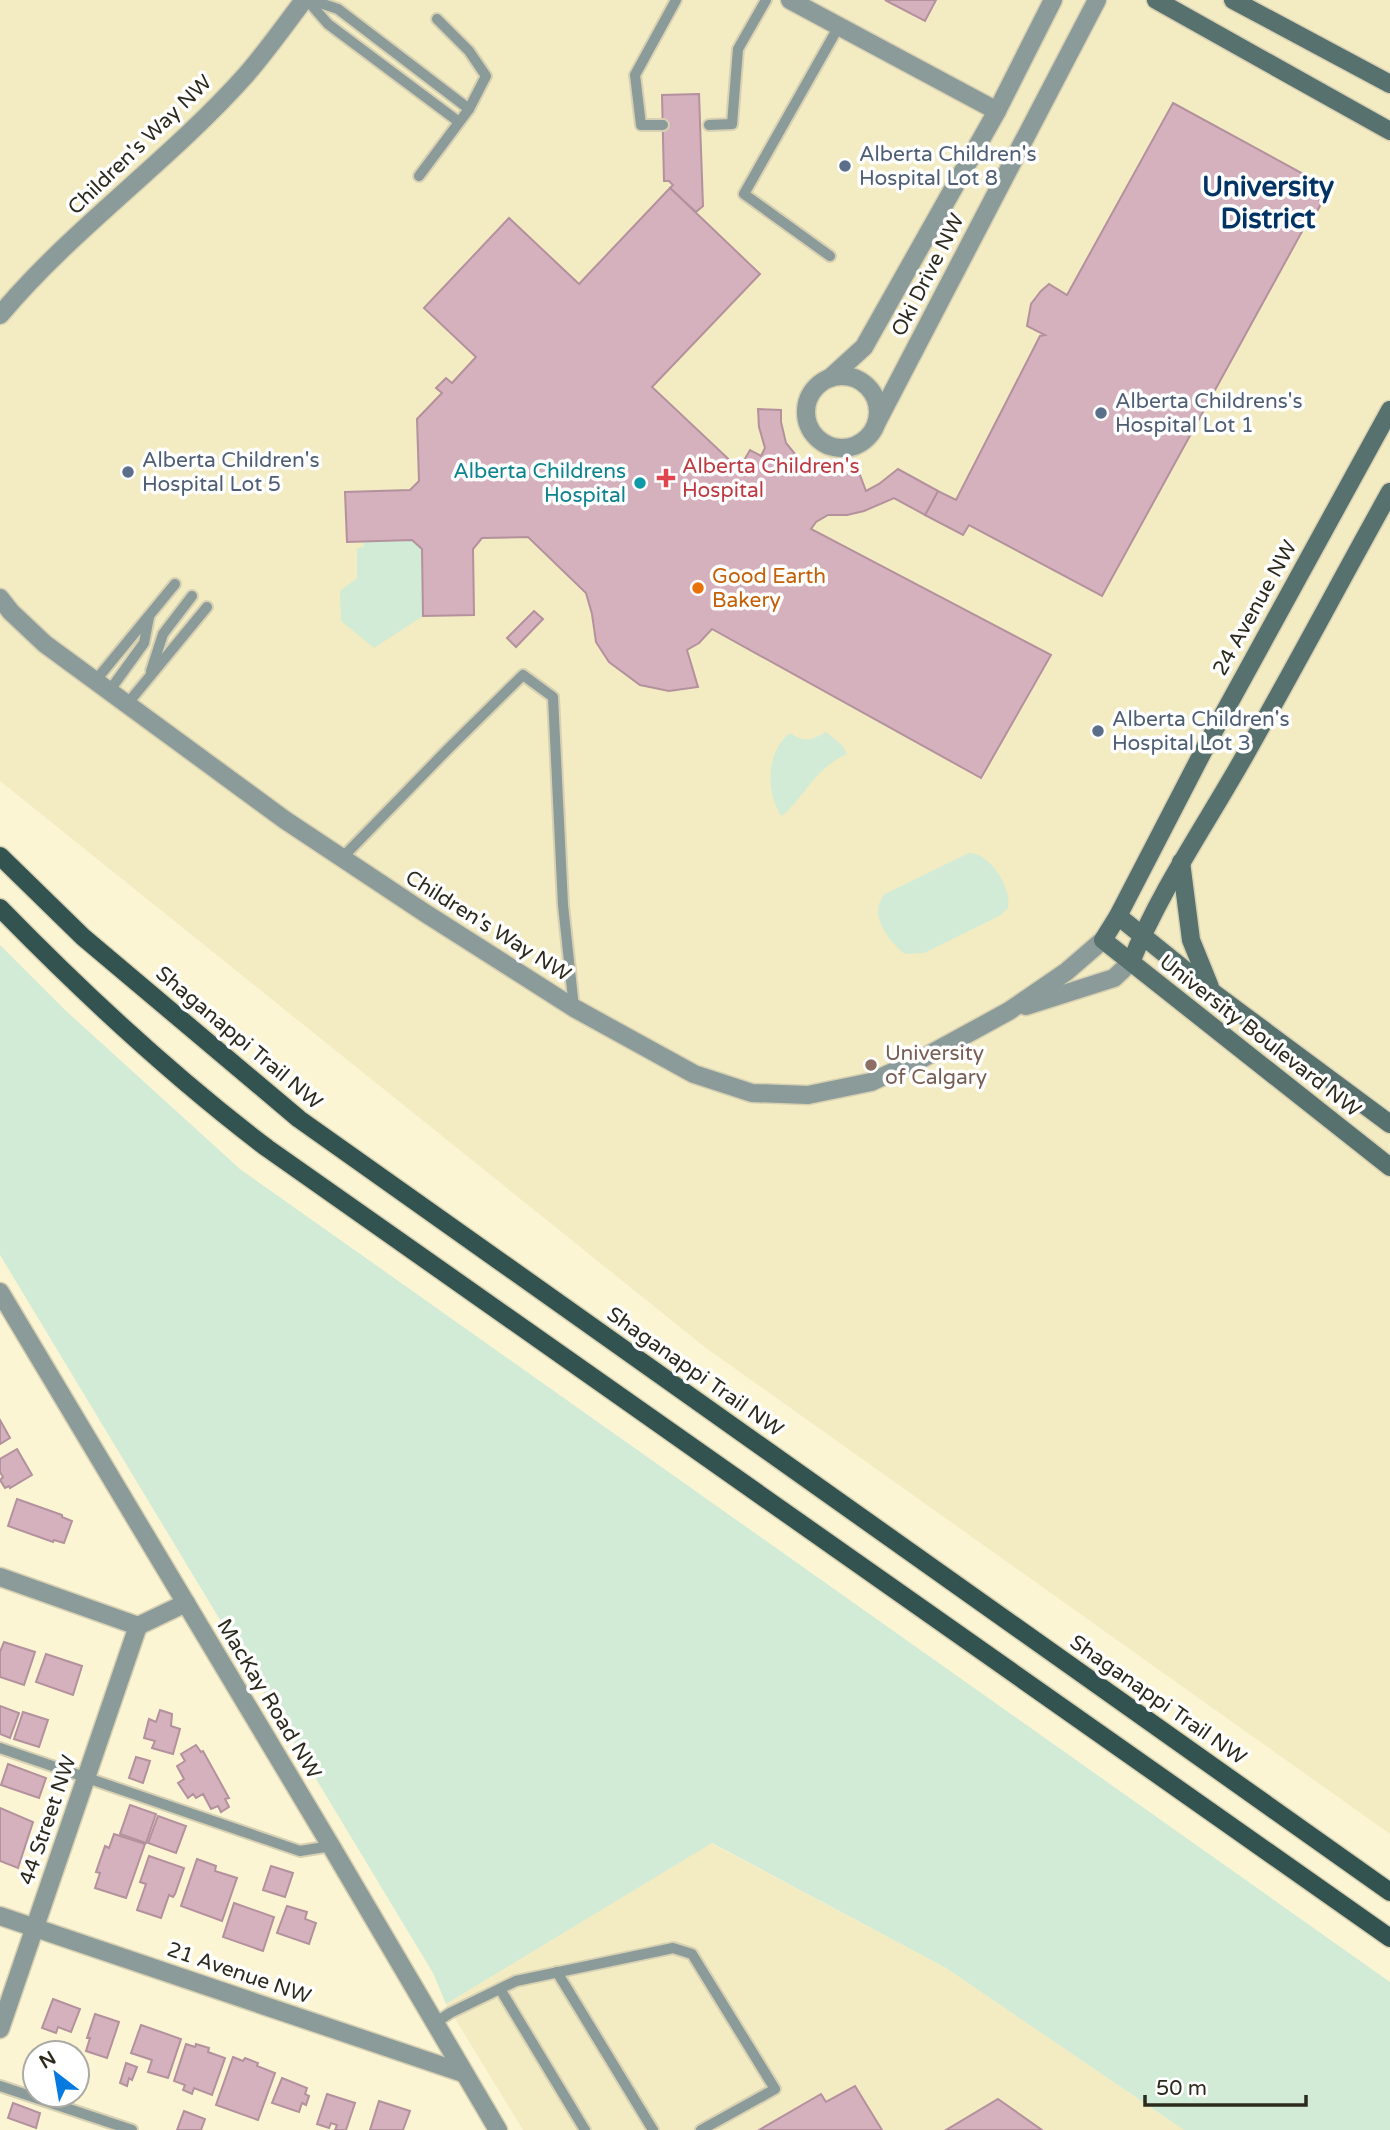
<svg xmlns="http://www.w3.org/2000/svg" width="1390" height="2130" font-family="'Varela Round',sans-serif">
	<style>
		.built { fill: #f3ebc1 }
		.green { fill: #d2ebd7 }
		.building { fill: #d5b1be; stroke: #b3919d; stroke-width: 2 }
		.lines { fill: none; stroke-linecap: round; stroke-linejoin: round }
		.lane-casing { stroke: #d7d0b2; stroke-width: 14 }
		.street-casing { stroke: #d7d0b2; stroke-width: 21 }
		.secondary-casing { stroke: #d7d0b2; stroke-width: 21 }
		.primary-casing { stroke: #d7d0b2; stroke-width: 21 }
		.lane { stroke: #8a9b99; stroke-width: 10 }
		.street { stroke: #8a9b99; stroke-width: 18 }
		.secondary { stroke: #57716e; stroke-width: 18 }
		.primary { stroke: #335350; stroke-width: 18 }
		.service-dot { fill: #5c6f8a; stroke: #fff; stroke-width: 2.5 }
		.health-dot { fill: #e0444e; stroke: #fff; stroke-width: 2.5 }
		.culture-dot { fill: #0f9aa8; stroke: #fff; stroke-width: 2.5 }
		.food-dot { fill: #e8710a; stroke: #fff; stroke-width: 2.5 }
		.education-dot { fill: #8d6e63; stroke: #fff; stroke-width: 2.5 }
		.labels { text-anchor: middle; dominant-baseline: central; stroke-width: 7; stroke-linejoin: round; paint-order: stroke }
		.street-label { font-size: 21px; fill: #2c2a1d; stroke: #fff }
		.service-label { font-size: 21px; fill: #4e5e75; stroke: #fff; text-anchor: start }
		.health-label { font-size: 21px; fill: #be3a42; stroke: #fff; text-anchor: start }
		.culture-label { font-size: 21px; fill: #0d838f; stroke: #fff; text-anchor: end }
		.food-label { font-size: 21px; fill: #c56008; stroke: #fff; text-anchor: start }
		.education-label { font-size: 21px; fill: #785e54; stroke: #fff; text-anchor: start }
		.district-label { font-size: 28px; font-weight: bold; fill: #013364; stroke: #fff }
	</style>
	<rect width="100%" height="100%" fill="#fcf5d3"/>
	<g class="built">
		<polygon points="0,0 1390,0 1390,1834 706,1348 0,781"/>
		<polygon points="711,1843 946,1968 1184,2130 523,2130 446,2004"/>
	</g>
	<g class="green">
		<polygon points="412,540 422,549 423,616 374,648 341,621 340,591 357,578 357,548 364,547 363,542"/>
		<path d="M826,732L842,745L847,754C814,769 806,795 782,816C765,794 766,751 790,733C803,743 813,740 826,732Z"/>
		<path d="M969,853C990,853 1012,888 1008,908L1001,915L924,953L905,954C888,941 867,913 885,894Z"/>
		<polygon points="0,945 64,1009 240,1169 1390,1982 1390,2130 1184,2130 946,1968 712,1843 446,2004 433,1973 0,1255"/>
	</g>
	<g class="building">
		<polygon points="885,0 936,0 925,21"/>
		<polygon points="699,94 703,206 696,212 670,188 673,185 669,181 664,181 662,95"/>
		<polygon points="1173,103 1318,182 1322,188 1319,200 1322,202 1311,223 1308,221 1299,237 1102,596 969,525 963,535 925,515 938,491 956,500 1040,336 1045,335 1027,326 1031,304 1041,291 1049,284 1067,295"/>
		<polygon points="670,188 760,274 652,387 739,469 750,450 761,456 765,448 759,427 758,409 781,410 781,422 786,443 799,459 813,468 841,474 858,470 866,491 879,484 898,469 938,491 925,515 894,498 864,511 847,515 828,515 816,522 811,529 1051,655 981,778 712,629 699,643 687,650 698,687 669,691 640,685 609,662 596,642 592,614 586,593 528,537 482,538 473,549 474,615 423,616 422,549 412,540 347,542 345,492 410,490 419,481 417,419 442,393 436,388 446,378 452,383 476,357 424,308 509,218 579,284"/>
		<polygon points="534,611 543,619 516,647 507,638"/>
		<polygon points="0,1420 10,1438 0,1444"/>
		<polygon points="17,1449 32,1475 10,1488 9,1486 5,1488 0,1480 3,1477 0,1472 0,1459"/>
		<polygon points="17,1499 62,1515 62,1517 72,1521 64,1543 54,1540 53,1542 8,1526"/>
		<polygon points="4,1642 35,1652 24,1685 0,1677 0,1652"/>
		<polygon points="46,1654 82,1666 73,1695 36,1682"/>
		<polygon points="0,1706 19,1713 10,1738 0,1734"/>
		<polygon points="160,1710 172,1714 171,1726 180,1729 173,1754 152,1748 155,1741 144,1738 149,1719 156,1722"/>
		<polygon points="23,1712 48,1720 39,1747 14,1739"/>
		<polygon points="196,1745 201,1752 203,1751 229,1798 225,1799 229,1807 221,1812 218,1806 211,1809 203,1794 196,1798 193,1794 188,1798 178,1783 184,1779 177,1766 185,1761 181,1754"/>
		<polygon points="136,1757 150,1761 143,1783 129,1778"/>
		<polygon points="8,1764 46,1778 39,1798 1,1785"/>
		<polygon points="130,1805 156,1814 146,1843 120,1834"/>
		<polygon points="0,1808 33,1822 18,1868 0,1861"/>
		<polygon points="158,1816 186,1826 176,1853 148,1843"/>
		<polygon points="114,1834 145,1844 126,1898 95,1888 100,1873 96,1872 105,1846 109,1848"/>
		<polygon points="149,1856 184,1868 175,1894 173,1897 169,1895 161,1918 137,1910 146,1884 140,1882"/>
		<polygon points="197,1859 216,1866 215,1871 237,1878 222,1921 181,1906"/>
		<polygon points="271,1866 293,1873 285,1897 263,1890"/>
		<polygon points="234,1903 274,1917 263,1951 223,1937"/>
		<polygon points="287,1906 307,1912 305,1919 316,1923 309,1944 277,1933"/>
		<polygon points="53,1999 80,2009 71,2032 58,2027 56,2033 42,2028"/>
		<polygon points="95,2014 119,2022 107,2058 86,2051 90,2038 87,2038"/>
		<polygon points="141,2025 181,2039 168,2078 148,2072 152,2060 131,2053"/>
		<polygon points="186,2044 195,2047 196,2044 209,2048 208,2052 225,2058 212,2095 194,2088 192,2094 183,2090 185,2085 174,2081"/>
		<polygon points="233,2057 243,2061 245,2058 258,2063 257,2066 275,2073 258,2120 216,2105"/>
		<polygon points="126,2063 137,2067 132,2080 129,2078 127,2086 120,2083"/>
		<polygon points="282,2078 307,2088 305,2094 309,2096 306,2105 302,2103 299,2112 272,2103"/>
		<polygon points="855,2086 882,2130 759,2130 821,2094 826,2102"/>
		<polygon points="327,2094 355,2103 346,2130 335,2130 337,2125 331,2123 329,2128 317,2124"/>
		<polygon points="998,2099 1042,2130 946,2130"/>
		<polygon points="379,2101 410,2111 403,2130 370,2130"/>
		<polygon points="13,2103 40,2113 36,2128 8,2118"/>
		<polygon points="184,2111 205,2119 201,2130 177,2130"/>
	</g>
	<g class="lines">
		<g class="lane-casing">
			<g id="lane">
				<polyline points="307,0 328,24 459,122"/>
				<polyline points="311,0 338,9 469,109"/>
				<polyline points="663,125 641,125 635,75 676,0"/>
				<polyline points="709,125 732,124 738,49 766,0"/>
				<polyline points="419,176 469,109 486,76 469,51 437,19"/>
				<polyline points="830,256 744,194 839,26"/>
				<polyline points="151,671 163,634 192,596"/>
				<polyline points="96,680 175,584"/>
				<polyline points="110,690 144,643 149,617"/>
				<polyline points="128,703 207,607"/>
				<polyline points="341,859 447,750 523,675 553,697 563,905 574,1008"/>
				<polyline points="0,1748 300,1851 331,1846"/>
				<polyline points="557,1972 653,2130"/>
				<polyline points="500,1989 585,2130"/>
				<polyline points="435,2023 450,2013 516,1981 673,1948 692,1954 775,2089 701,2130"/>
				<polyline points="0,2086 132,2130"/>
			</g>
		</g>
		<g class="street-casing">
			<g id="street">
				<polyline points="790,0 997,111"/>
				<path d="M0,315C73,228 169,161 245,76C266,52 285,25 304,0"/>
				<circle cx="842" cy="412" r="36"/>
				<polyline points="830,378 864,347 997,111 1053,0"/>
				<polyline points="877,422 1097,0"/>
				<polyline points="0,598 11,612 45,644 285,820 425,913 574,1008 694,1074 752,1093 808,1095 871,1082 923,1058 1009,1011 1066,972 1103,940"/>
				<polyline points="1026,1006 1114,978 1131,962"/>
				<polyline points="0,1292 331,1846 498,2130"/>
				<polyline points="0,1577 138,1626 186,1603"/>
				<polyline points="0,1916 463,2073"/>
				<polyline points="0,2029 138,1626"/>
			</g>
		</g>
		<g class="secondary-casing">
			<g id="secondary">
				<polyline points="1156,0 1390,131"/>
				<polyline points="1233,0 1390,84"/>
				<polyline points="1390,410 1208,742 1118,916 1103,940 1390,1167"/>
				<polyline points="1181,862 1191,940 1210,987"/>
				<polyline points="1118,916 1211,991 1390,1124"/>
				<path d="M1131,962C1161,889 1205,826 1244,757C1294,669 1341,580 1390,492"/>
			</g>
		</g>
		<g class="primary-casing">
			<g id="primary">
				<polyline points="0,856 83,937 299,1119 1390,1892"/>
				<path d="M0,908C84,994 172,1076 267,1148L1390,1938"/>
			</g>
		</g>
		<use href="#lane" class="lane"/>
		<use href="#street" class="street"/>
		<use href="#secondary" class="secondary"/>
		<use href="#primary" class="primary"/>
	</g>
	<g class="service-dot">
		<circle cx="845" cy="166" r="7"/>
		<circle cx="1101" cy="413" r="7"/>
		<circle cx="128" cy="472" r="7"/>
		<circle cx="1098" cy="731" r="7"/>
	</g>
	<path class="health-dot" d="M662.5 467.5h7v7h7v7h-7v7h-7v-7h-7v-7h7z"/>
	<circle class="culture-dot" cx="640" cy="483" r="7"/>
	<circle class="food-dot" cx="698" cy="588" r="7"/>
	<circle class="education-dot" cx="871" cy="1065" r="7"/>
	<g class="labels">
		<g class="street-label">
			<text transform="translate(140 145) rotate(-44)">Children's Way NW</text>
			<text transform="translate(928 275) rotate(-63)">Oki Drive NW</text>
			<text transform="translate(1255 608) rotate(-61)">24 Avenue NW</text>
			<text transform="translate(488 926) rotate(32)">Children's Way NW</text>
			<text transform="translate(1260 1036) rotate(38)">University Boulevard NW</text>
			<text transform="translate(239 1038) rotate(40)">Shaganappi Trail NW</text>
			<text transform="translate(695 1372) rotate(35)">Shaganappi Trail NW</text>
			<text transform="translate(269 1699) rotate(59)">MacKay Road NW</text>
			<text transform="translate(1158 1700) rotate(35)">Shaganappi Trail NW</text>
			<text transform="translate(48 1820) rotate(-71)">44 Street NW</text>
			<text transform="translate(239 1973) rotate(19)">21 Avenue NW</text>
		</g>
		<g class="service-label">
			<text x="859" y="154">Alberta Children's<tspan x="859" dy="24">Hospital Lot 8</tspan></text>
			<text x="1115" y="401">Alberta Childrens's<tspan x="1115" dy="24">Hospital Lot 1</tspan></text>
			<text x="142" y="460">Alberta Children's<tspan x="142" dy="24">Hospital Lot 5</tspan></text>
			<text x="1112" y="719">Alberta Children's<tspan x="1112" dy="24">Hospital Lot 3</tspan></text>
		</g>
		<g class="health-label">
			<text x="682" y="466">Alberta Children's<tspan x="682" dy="24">Hospital</tspan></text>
		</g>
		<g class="culture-label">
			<text x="626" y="471">Alberta Childrens<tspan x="626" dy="24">Hospital</tspan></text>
		</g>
		<g class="food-label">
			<text x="712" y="576">Good Earth<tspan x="712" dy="24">Bakery</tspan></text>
		</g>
		<g class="education-label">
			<text x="885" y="1053">University<tspan x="885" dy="24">of Calgary</tspan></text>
		</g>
		<g class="district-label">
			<text x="1268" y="187">University<tspan x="1268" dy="32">District</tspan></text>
		</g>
	</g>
	<g transform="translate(56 2074) rotate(329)"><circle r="33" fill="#ffffff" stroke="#abaaa5" stroke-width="2"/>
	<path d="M0-5L12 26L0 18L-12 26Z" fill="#067ae1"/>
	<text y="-10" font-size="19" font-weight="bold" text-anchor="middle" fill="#2c2a1d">N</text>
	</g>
	<path d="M1145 2095v10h161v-10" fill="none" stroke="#2c2a1d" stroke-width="3.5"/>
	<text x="1156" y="2095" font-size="21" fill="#2c2a1d" stroke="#ffffff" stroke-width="5" paint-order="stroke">50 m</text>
</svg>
